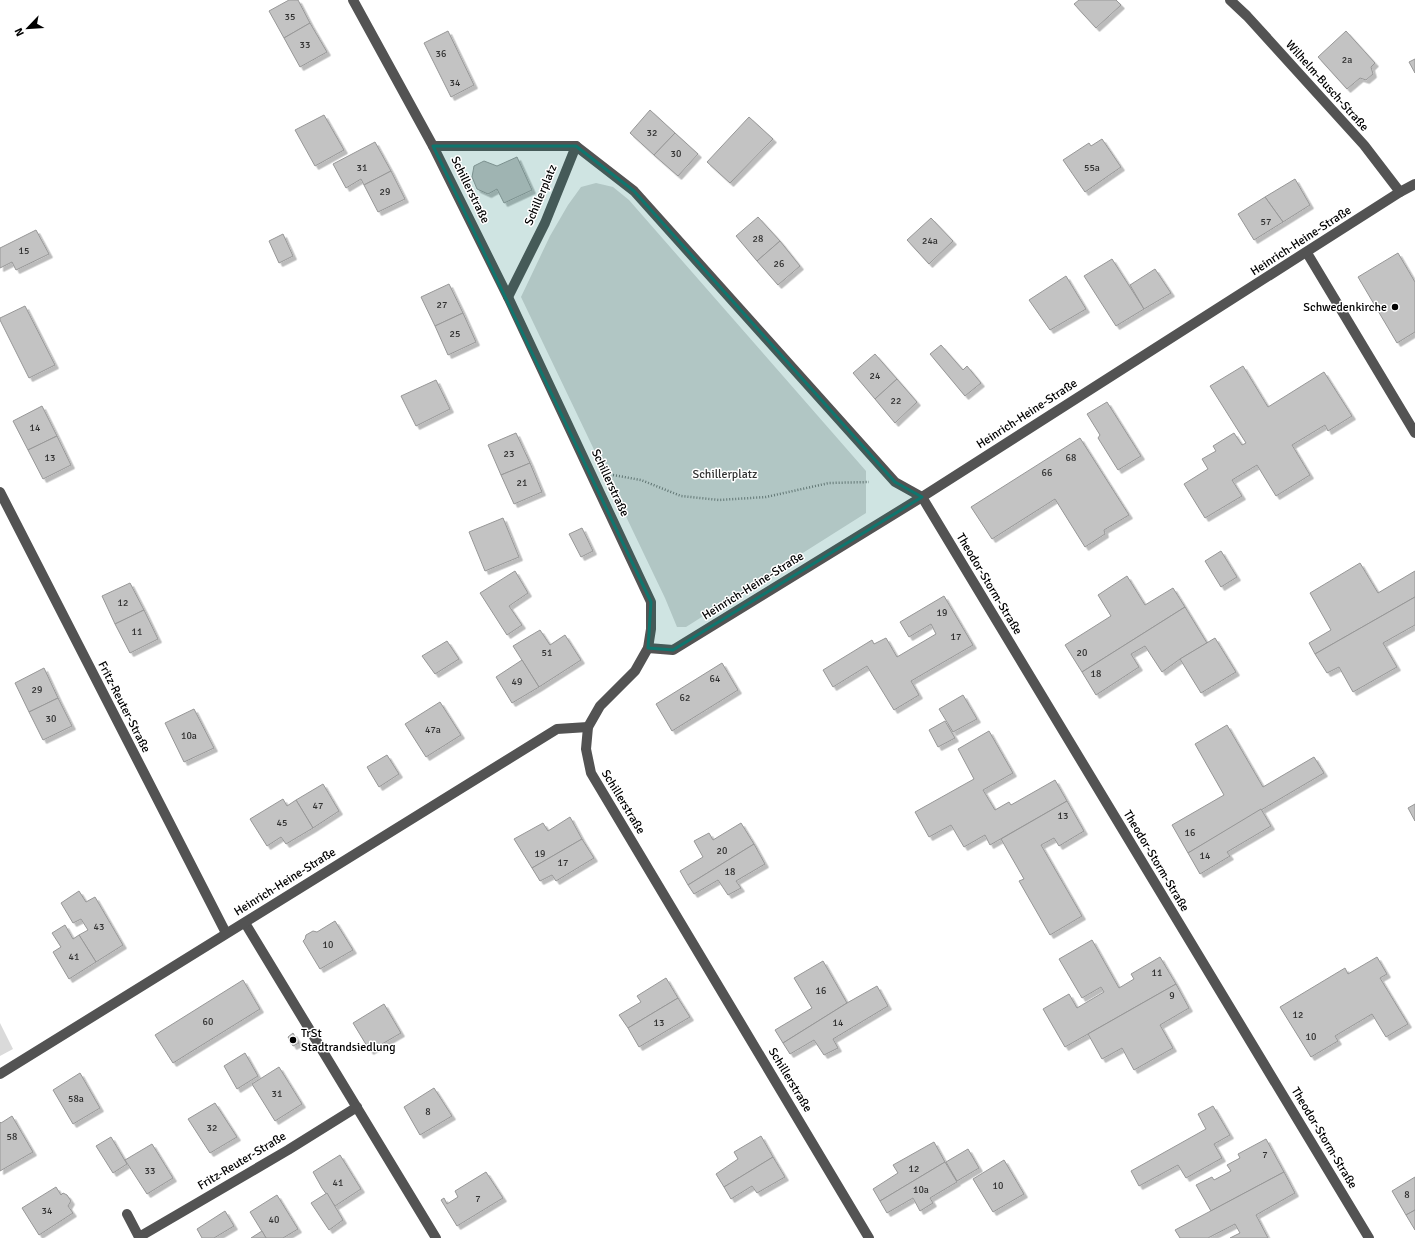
<svg xmlns="http://www.w3.org/2000/svg" width="1415" height="1238" font-family="Signika,sans-serif">
	<style>
		.green { fill: #dadada }
		.building { fill: #c3c3c3; stroke: #979797; filter: url(#shadow) }
		.lines { fill: none; stroke-linecap: round; stroke-linejoin: round }
		.path { stroke: #757575; stroke-width: 2.5; stroke-dasharray: 1 2; stroke-linecap: butt }
		.minor { stroke: #535353; stroke-width: 10 }
		.marked { fill: #0f766e; fill-opacity: 0.2; stroke: #0f766e; stroke-width: 3; stroke-linejoin: round }
		.poi-dot { fill: #000; stroke: #fff; stroke-width: 1.5 }
		.labels { text-anchor: middle; dominant-baseline: central; stroke-width: 3; stroke-linejoin: round; paint-order: stroke }
		.number-label { font-size: 10px; fill: #313131 }
		.street-label { font-size: 12px; fill: #000; stroke: #fff }
		.poi-label { font-size: 12px; fill: #000; stroke: #fff; text-anchor: end }
		.park-label { font-size: 12px; fill: #313131; stroke: #fff }
	</style>
	<defs>
		<filter id="shadow"><feDropShadow dx="3.5" dy="3.5" stdDeviation="0" flood-color="#0004"/></filter>
	</defs>
	<rect width="100%" height="100%" fill="#fff"/>
	<g class="green">
		<polygon points="596,183 613,187 629,200 866,471 866,513 686,627 677,627 665,598 521,297 550,236 568,205 581,187"/>
		<polygon points="0,1023 13,1049 0,1056"/>
	</g>
	<g class="building">
		<polygon points="289,0 298,0 310,23 284,38 269,11"/>
		<polygon points="1079,0 1116,0 1121,5 1096,28 1074,4"/>
		<polygon points="310,23 327,52 300,67 284,38"/>
		<polygon points="448,31 474,85 451,97 424,43"/>
		<polygon points="1346,31 1375,63 1371,67 1373,74 1366,80 1360,78 1347,89 1318,57"/>
		<polygon points="1415,59 1415,73 1409,62"/>
		<polygon points="650,110 675,133 654,155 630,133"/>
		<polygon points="324,115 344,150 315,166 295,130"/>
		<polygon points="749,117 773,139 730,183 707,162"/>
		<polygon points="675,133 698,154 678,176 654,155"/>
		<polygon points="1102,139 1121,167 1085,192 1063,160 1089,143 1091,146"/>
		<polygon points="375,142 391,171 364,185 361,179 346,188 333,164"/>
		<polygon points="517,157 532,190 504,203 497,189 488,194 477,189 472,177 474,166 484,161 497,166"/>
		<polygon points="391,171 405,199 378,212 364,185"/>
		<polygon points="1295,179 1310,205 1283,222 1265,197"/>
		<polygon points="1265,197 1283,222 1254,240 1238,214"/>
		<polygon points="758,217 780,241 757,261 736,236"/>
		<polygon points="931,218 953,241 929,264 907,240"/>
		<polygon points="36,230 49,254 16,270 12,262 0,268 0,248"/>
		<polygon points="283,234 293,256 279,263 269,241"/>
		<polygon points="780,241 800,266 778,285 757,261"/>
		<polygon points="1398,253 1415,282 1415,332 1397,343 1358,277"/>
		<polygon points="1112,259 1144,309 1116,326 1084,276"/>
		<polygon points="1155,269 1171,293 1144,309 1130,285"/>
		<polygon points="1066,276 1086,309 1050,330 1029,300"/>
		<polygon points="449,284 463,313 435,326 421,297"/>
		<polygon points="25,306 55,365 29,378 0,320 0,318"/>
		<polygon points="463,313 476,342 448,355 435,326"/>
		<polygon points="941,345 963,370 967,366 981,383 965,396 930,354"/>
		<polygon points="875,354 897,379 875,399 853,373"/>
		<polygon points="1243,366 1268,407 1324,372 1352,416 1328,431 1325,425 1292,445 1310,475 1276,496 1257,465 1232,480 1242,496 1205,518 1184,484 1208,469 1202,459 1216,451 1213,446 1234,433 1242,445 1246,443 1210,386"/>
		<polygon points="897,379 917,402 895,423 875,399"/>
		<polygon points="436,380 450,409 416,426 401,396"/>
		<polygon points="1107,402 1141,456 1118,470 1098,438 1100,435 1087,414"/>
		<polygon points="42,406 57,436 28,450 13,421"/>
		<polygon points="516,433 530,463 501,475 488,445"/>
		<polygon points="57,436 71,465 43,479 28,450"/>
		<polygon points="1080,438 1129,515 1104,530 1105,534 1085,547 1055,499 992,539 971,507"/>
		<polygon points="530,463 542,492 514,504 501,475"/>
		<polygon points="503,518 519,557 485,571 469,532"/>
		<polygon points="582,528 593,551 581,557 569,534"/>
		<polygon points="1221,551 1237,577 1221,587 1205,561"/>
		<polygon points="1360,563 1378,593 1415,571 1415,597 1315,654 1309,643 1331,630 1310,593"/>
		<polygon points="515,571 528,593 509,606 522,625 507,635 480,593"/>
		<polygon points="1127,576 1145,605 1173,588 1185,607 1082,672 1065,645 1111,616 1098,595"/>
		<polygon points="130,583 144,610 115,624 102,596"/>
		<polygon points="944,596 973,645 911,681 919,695 894,710 867,666 833,687 823,670 872,640 874,644 886,638 897,657 936,634 931,624 909,637 900,622"/>
		<polygon points="1415,597 1415,625 1383,643 1397,667 1353,692 1339,667 1327,673 1315,654"/>
		<polygon points="1185,607 1207,643 1180,659 1162,672 1145,646 1131,654 1139,667 1096,695 1082,672"/>
		<polygon points="144,610 158,639 130,653 115,624"/>
		<polygon points="540,630 550,645 565,635 581,660 539,687 513,646"/>
		<polygon points="1215,638 1236,672 1201,693 1180,659"/>
		<polygon points="447,641 459,659 435,674 422,656"/>
		<polygon points="522,660 539,687 512,703 496,677"/>
		<polygon points="722,663 738,690 672,731 656,704"/>
		<polygon points="44,668 58,698 29,712 15,683"/>
		<polygon points="963,695 977,719 953,732 939,709"/>
		<polygon points="58,698 72,726 43,740 29,712"/>
		<polygon points="440,702 461,735 426,757 405,724"/>
		<polygon points="194,709 214,748 184,762 165,723"/>
		<polygon points="945,721 955,738 938,747 929,730"/>
		<polygon points="1227,725 1263,787 1314,757 1324,773 1188,853 1172,825 1224,795 1195,744"/>
		<polygon points="989,731 1013,773 983,790 995,810 1009,802 1011,805 1055,780 1067,801 990,845 985,835 964,847 951,825 929,837 915,812 974,779 958,749"/>
		<polygon points="387,755 399,774 379,787 367,767"/>
		<polygon points="323,784 339,811 313,828 296,800"/>
		<polygon points="283,799 287,806 296,800 313,828 286,844 281,837 267,846 250,819"/>
		<polygon points="1067,801 1084,831 1059,846 1054,838 1041,845 1082,916 1050,935 1019,881 1024,879 1001,839"/>
		<polygon points="1415,804 1415,821 1408,808"/>
		<polygon points="1261,809 1271,826 1227,852 1230,856 1200,874 1188,853"/>
		<polygon points="570,817 582,839 532,868 514,839 543,823 548,831"/>
		<polygon points="741,823 754,844 688,885 680,871 703,857 694,841 709,833 713,840"/>
		<polygon points="582,839 594,858 556,881 552,875 540,881 532,868"/>
		<polygon points="754,844 765,864 736,881 741,888 728,895 718,880 694,894 688,885"/>
		<polygon points="79,891 86,902 95,897 123,945 96,962 79,935 88,930 81,919 73,923 61,903"/>
		<polygon points="335,921 353,950 320,969 303,941 305,939 306,935 313,931 317,932"/>
		<polygon points="65,925 73,939 79,935 96,962 69,979 53,952 61,947 52,933"/>
		<polygon points="1092,940 1119,988 1134,979 1131,974 1160,957 1176,984 1065,1047 1043,1009 1069,994 1077,1008 1104,992 1101,987 1082,998 1059,959"/>
		<polygon points="1377,957 1387,974 1380,978 1408,1024 1386,1037 1372,1014 1335,1036 1338,1041 1311,1057 1280,1007 1345,968 1348,974"/>
		<polygon points="823,961 847,1003 783,1043 775,1030 812,1008 794,978"/>
		<polygon points="666,978 678,998 628,1028 619,1015 641,1002 637,996"/>
		<polygon points="243,980 260,1009 173,1063 155,1035"/>
		<polygon points="1176,984 1189,1008 1160,1025 1173,1048 1134,1070 1122,1048 1102,1059 1088,1034"/>
		<polygon points="877,986 888,1006 833,1039 838,1048 824,1055 814,1040 790,1054 783,1043 847,1003"/>
		<polygon points="678,998 690,1017 639,1047 628,1028"/>
		<polygon points="384,1004 401,1033 370,1051 353,1023"/>
		<polygon points="293,1033 299,1043 293,1046 288,1037"/>
		<polygon points="245,1053 258,1076 237,1089 224,1066"/>
		<polygon points="279,1067 302,1104 275,1121 252,1084"/>
		<polygon points="80,1073 100,1108 73,1124 53,1090"/>
		<polygon points="434,1088 452,1116 420,1135 404,1107"/>
		<polygon points="215,1103 237,1137 210,1153 188,1119"/>
		<polygon points="1213,1106 1230,1135 1214,1144 1222,1158 1186,1178 1178,1165 1139,1186 1131,1171 1206,1129 1198,1114"/>
		<polygon points="12,1116 33,1152 0,1171 0,1122 1,1123"/>
		<polygon points="761,1136 773,1157 724,1187 716,1174 738,1159 734,1152"/>
		<polygon points="111,1137 127,1164 113,1173 96,1146"/>
		<polygon points="1266,1139 1284,1172 1211,1211 1196,1185 1212,1177 1214,1180 1231,1171 1227,1165 1240,1158 1238,1154"/>
		<polygon points="934,1142 945,1162 880,1201 873,1189 898,1173 893,1165"/>
		<polygon points="152,1144 173,1178 147,1194 125,1160"/>
		<polygon points="968,1149 979,1168 957,1181 946,1162"/>
		<polygon points="340,1155 361,1189 335,1206 322,1188 313,1172"/>
		<polygon points="773,1157 785,1177 757,1193 752,1186 731,1199 724,1187"/>
		<polygon points="1004,1160 1024,1194 993,1212 973,1179"/>
		<polygon points="945,1162 957,1182 930,1198 933,1203 920,1211 913,1198 887,1213 880,1201"/>
		<polygon points="486,1172 503,1198 457,1226 441,1200 444,1198 447,1204 458,1197 455,1191"/>
		<polygon points="1284,1172 1295,1193 1256,1215 1268,1238 1230,1238 1240,1233 1235,1224 1208,1238 1180,1238 1175,1230"/>
		<polygon points="1415,1177 1415,1210 1406,1215 1392,1191"/>
		<polygon points="56,1187 61,1195 63,1193 67,1195 71,1201 68,1206 73,1213 39,1235 22,1208"/>
		<polygon points="327,1193 343,1220 329,1230 311,1203"/>
		<polygon points="277,1195 298,1229 283,1238 266,1238 250,1212"/>
		<polygon points="1415,1210 1415,1230 1406,1215"/>
		<polygon points="225,1211 234,1226 214,1238 202,1238 197,1229"/>
		<polygon points="262,1231 266,1238 251,1238"/>
	</g>
	<g class="lines">
		<polyline class="path" points="613,475 641,480 681,496 719,500 766,497 829,483 869,482"/>
		<g class="minor">
			<polyline points="353,0 433,146 508,297 651,602 651,629 648,648 635,671 600,706 588,727 586,749 591,773 869,1238"/>
			<polyline points="1230,0 1247,16 1364,145 1400,192"/>
			<polyline points="433,146 576,146 634,191 895,482 922,497 1369,1238"/>
			<polyline points="1307,253 1415,433"/>
			<polyline points="508,297 545,223 576,146"/>
			<polyline points="0,492 226,933"/>
			<polyline points="648,648 673,650 922,497 1400,192 1415,184"/>
			<polyline points="245,923 436,1238"/>
			<polyline points="0,1074 557,729 588,727"/>
			<polyline points="127,1214 139,1237 288,1150 357,1107"/>
		</g>
	</g>
	<path class="marked" d="M433,146H576L634,191L895,482L922,497L673,650L648,648L651,602Z"/>
	<g class="poi-dot">
		<circle cx="1395" cy="307" r="4"/>
		<circle cx="293" cy="1040" r="4"/>
	</g>
	<g class="labels">
		<g class="number-label">
			<text x="290" y="17">35</text>
			<text x="305" y="45">33</text>
			<text x="441" y="54">36</text>
			<text x="1347" y="60">2a</text>
			<text x="455" y="83">34</text>
			<text x="652" y="133">32</text>
			<text x="676" y="154">30</text>
			<text x="362" y="168">31</text>
			<text x="1092" y="168">55a</text>
			<text x="385" y="192">29</text>
			<text x="1266" y="222">57</text>
			<text x="758" y="239">28</text>
			<text x="930" y="241">24a</text>
			<text x="24" y="251">15</text>
			<text x="779" y="264">26</text>
			<text x="442" y="305">27</text>
			<text x="455" y="334">25</text>
			<text x="875" y="376">24</text>
			<text x="896" y="401">22</text>
			<text x="35" y="428">14</text>
			<text x="509" y="454">23</text>
			<text x="50" y="458">13</text>
			<text x="1071" y="458">68</text>
			<text x="1047" y="473">66</text>
			<text x="522" y="483">21</text>
			<text x="123" y="603">12</text>
			<text x="942" y="613">19</text>
			<text x="137" y="632">11</text>
			<text x="956" y="637">17</text>
			<text x="547" y="653">51</text>
			<text x="1082" y="653">20</text>
			<text x="1096" y="674">18</text>
			<text x="715" y="679">64</text>
			<text x="517" y="682">49</text>
			<text x="37" y="690">29</text>
			<text x="685" y="698">62</text>
			<text x="51" y="719">30</text>
			<text x="433" y="730">47a</text>
			<text x="189" y="736">10a</text>
			<text x="318" y="806">47</text>
			<text x="1063" y="816">13</text>
			<text x="282" y="823">45</text>
			<text x="1190" y="833">16</text>
			<text x="722" y="851">20</text>
			<text x="540" y="854">19</text>
			<text x="1205" y="856">14</text>
			<text x="563" y="863">17</text>
			<text x="730" y="872">18</text>
			<text x="99" y="927">43</text>
			<text x="328" y="945">10</text>
			<text x="74" y="957">41</text>
			<text x="1157" y="973">11</text>
			<text x="821" y="991">16</text>
			<text x="1172" y="996">9</text>
			<text x="1298" y="1015">12</text>
			<text x="208" y="1022">60</text>
			<text x="659" y="1023">13</text>
			<text x="838" y="1023">14</text>
			<text x="1311" y="1037">10</text>
			<text x="277" y="1094">31</text>
			<text x="76" y="1099">58a</text>
			<text x="428" y="1112">8</text>
			<text x="212" y="1128">32</text>
			<text x="12" y="1137">58</text>
			<text x="1265" y="1155">7</text>
			<text x="914" y="1169">12</text>
			<text x="150" y="1171">33</text>
			<text x="338" y="1183">41</text>
			<text x="998" y="1186">10</text>
			<text x="921" y="1190">10a</text>
			<text x="1407" y="1195">8</text>
			<text x="478" y="1199">7</text>
			<text x="47" y="1211">34</text>
			<text x="274" y="1220">40</text>
		</g>
		<g class="street-label">
			<text transform="translate(1327 86) rotate(48)">Wilhelm-Busch-Straße</text>
			<text transform="translate(470 190) rotate(64)">Schillerstraße</text>
			<text transform="translate(541 195) rotate(-67)">Schillerplatz</text>
			<text transform="translate(1301 241) rotate(-33)">Heinrich-Heine-Straße</text>
			<text transform="translate(1027 414) rotate(-33)">Heinrich-Heine-Straße</text>
			<text transform="translate(610 483) rotate(65)">Schillerstraße</text>
			<text transform="translate(989 584) rotate(59)">Theodor-Storm-Straße</text>
			<text transform="translate(753 586) rotate(-32)">Heinrich-Heine-Straße</text>
			<text transform="translate(124 707) rotate(63)">Fritz-Reuter-Straße</text>
			<text transform="translate(623 802) rotate(59)">Schillerstraße</text>
			<text transform="translate(1156 861) rotate(59)">Theodor-Storm-Straße</text>
			<text transform="translate(285 882) rotate(-32)">Heinrich-Heine-Straße</text>
			<text transform="translate(790 1080) rotate(59)">Schillerstraße</text>
			<text transform="translate(1324 1138) rotate(59)">Theodor-Storm-Straße</text>
			<text transform="translate(242 1161) rotate(-31)">Fritz-Reuter-Straße</text>
		</g>
		<g class="poi-label">
			<text x="1387" y="307">Schwedenkirche</text>
			<text x="301" y="1033" text-anchor="start">TrSt<tspan x="301" dy="14">Stadtrandsiedlung</tspan></text>
		</g>
		<g class="park-label">
			<text x="725" y="474">Schillerplatz</text>
		</g>
	</g>
	<g transform="translate(28 28) rotate(245)" stroke="#ffffff" stroke-width="3" paint-order="stroke">
	<path d="M0-3L7 15L0 10L-7 15Z" fill="#000000"/>
	<text y="-6" font-size="11" font-weight="bold" text-anchor="middle" fill="#000000">N</text>
	</g>
</svg>
